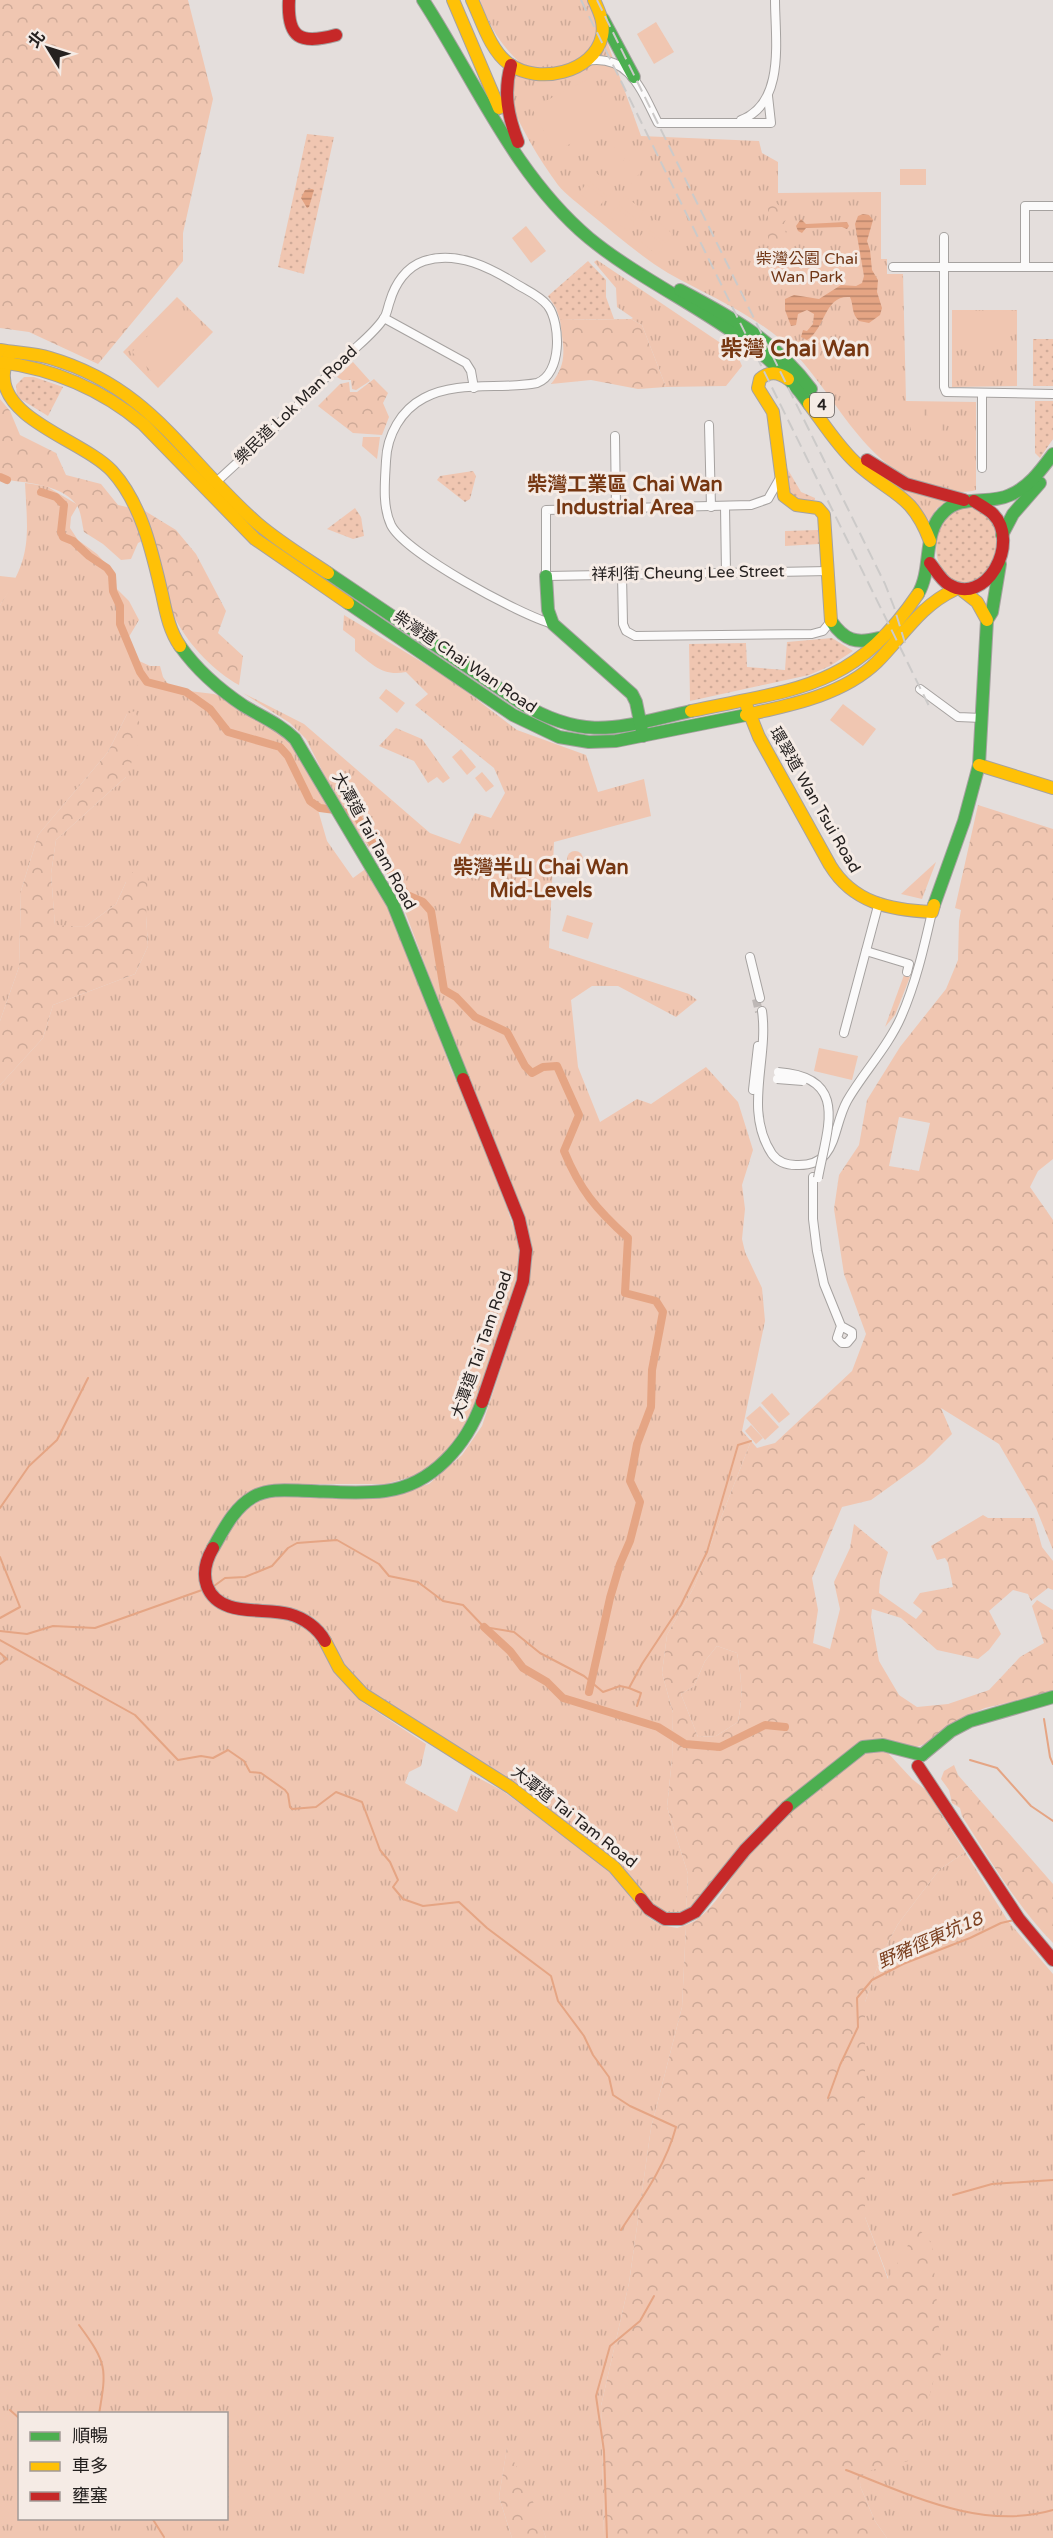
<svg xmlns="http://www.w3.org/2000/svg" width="1053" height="2538" font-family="'Varela Round','Noto Sans TC',sans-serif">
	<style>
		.grass { fill: url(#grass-tufts); fill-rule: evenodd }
		.forest { fill: url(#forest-crowns); fill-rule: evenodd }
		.garden { fill: url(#garden-dots) }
		.pitch { fill: #f0c6b1 }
		.water { fill: url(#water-rules) }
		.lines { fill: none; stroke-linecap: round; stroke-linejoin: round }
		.stream { stroke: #e5a584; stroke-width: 2 }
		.canal { stroke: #e5a584; stroke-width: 8 }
		.street-tunnel { stroke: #beb8b6; stroke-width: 8; stroke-dasharray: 8 4; stroke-linecap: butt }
		.street-casing { stroke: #a6a2a0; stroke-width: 10 }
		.fast-casing { stroke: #a6a2a0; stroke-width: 14 }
		.slow-casing { stroke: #a6a2a0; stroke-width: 14 }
		.jam-casing { stroke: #a6a2a0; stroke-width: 14 }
		.street { stroke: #fbfafa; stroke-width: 8 }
		.fast { stroke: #4caf50; stroke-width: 12 }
		.slow { stroke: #ffc107; stroke-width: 12 }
		.jam { stroke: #c62828; stroke-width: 12 }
		.rail { stroke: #cccac9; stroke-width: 2; stroke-dasharray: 12 6; stroke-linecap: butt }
		.street-bridge-casing { stroke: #a6a2a0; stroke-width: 10; stroke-linecap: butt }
		.street-bridge { stroke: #fbfafa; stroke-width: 8 }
		.labels { text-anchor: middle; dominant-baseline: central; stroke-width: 6; stroke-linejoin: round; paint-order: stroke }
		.shield { fill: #f5ebe5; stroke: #635e5b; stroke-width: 1.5 }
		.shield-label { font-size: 15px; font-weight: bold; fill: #252120 }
		.park-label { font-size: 16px; fill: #703616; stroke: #f5ebe5 }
		.street-label { font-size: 16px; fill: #252120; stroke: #f5ebe5 }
		.water-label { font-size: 18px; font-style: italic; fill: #7c4121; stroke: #f5ebe5 }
		.quarter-label { font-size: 20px; font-weight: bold; fill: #763712; stroke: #f5ebe5 }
		.district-label { font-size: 22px; font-weight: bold; fill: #763712; stroke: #f5ebe5 }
	</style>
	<defs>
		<pattern id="grass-tufts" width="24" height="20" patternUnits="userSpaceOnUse" patternTransform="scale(1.5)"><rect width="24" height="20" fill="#f0c6b1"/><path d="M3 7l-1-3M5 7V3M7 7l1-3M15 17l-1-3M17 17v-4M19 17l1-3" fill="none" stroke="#ceaa98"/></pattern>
		<pattern id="forest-crowns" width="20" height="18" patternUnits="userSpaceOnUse" patternTransform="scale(1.5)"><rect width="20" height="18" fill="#f0c6b1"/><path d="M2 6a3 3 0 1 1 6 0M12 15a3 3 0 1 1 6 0" fill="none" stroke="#ceaa98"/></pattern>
		<pattern id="garden-dots" width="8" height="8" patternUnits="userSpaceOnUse" patternTransform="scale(1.5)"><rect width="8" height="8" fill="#f0c6b1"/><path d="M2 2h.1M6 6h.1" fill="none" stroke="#ceaa98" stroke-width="1.8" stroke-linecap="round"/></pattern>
		<pattern id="water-rules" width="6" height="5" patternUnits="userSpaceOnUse" patternTransform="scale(1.5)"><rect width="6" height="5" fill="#e5a584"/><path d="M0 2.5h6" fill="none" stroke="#b9866c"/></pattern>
	</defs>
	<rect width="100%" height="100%" fill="#e4dedc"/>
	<g class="grass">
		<path d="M480,0H592L641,136L759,141L762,153L778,162V193L881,192V259H887V274H903L906,401L976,402V490C961,494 951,491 936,488C860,470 835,387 781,340C749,312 705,294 668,273C640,256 614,233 588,212C579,204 566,195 558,185C538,158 519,125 507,94L519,62C500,44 488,24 480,0Z"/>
		<polygon points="597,260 737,354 742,366 726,386 666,387 642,325 631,319 633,318 617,307 616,288 594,262"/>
		<polygon points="177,297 213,332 158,388 123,352"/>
		<polygon points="952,310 1017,310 1017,386 952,387"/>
		<polygon points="353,362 370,381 356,390 352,389 351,380 342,380 337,377"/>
		<polygon points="363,437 380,437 377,459 362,446"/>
		<polygon points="877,473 950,501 937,508 930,521"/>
		<path d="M25,483L46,486L78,505L71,517L70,528L78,540L97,554L108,566L114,586L129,601L139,620L127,640L135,659L150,666H160L163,677L172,689L214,694L231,700L290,739L335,810H318L327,841L353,878L371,865L393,911L452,1072L480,1129L520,1246L521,1262L497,1346L472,1421L454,1447L424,1473L386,1484H281L258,1488L245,1495L227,1514L208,1544L198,1570L201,1590L206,1598L219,1609L241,1615L282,1618L301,1624L313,1633L331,1667L362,1702L426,1744L421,1766L409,1772L405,1783L457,1812L471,1774L503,1791L613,1873L649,1918L661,1925L677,1928L686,1925L682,2007L651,2128L629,2283L601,2406L604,2538H546L534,2506L507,2448L499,2497L512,2538H0V1085L43,1038L53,1005L135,974L148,946L146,916L126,882L116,904L85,927L55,926L51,874L56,840L126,777L127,714L108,752L38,835L21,891L19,967L0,1021V605C32,556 28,539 25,483ZM20,2414H226V2518H20Z"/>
		<path d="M344,615L450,679L517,730L586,755L598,792L644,779L651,816L554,842L549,948L689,994L697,1000L676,1017L618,986H592L571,1000L578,1067L600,1122L637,1099L651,1104L706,1067L738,1102L753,1150L742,1185L745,1209L742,1239L745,1252L762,1288L765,1321L742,1431L751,1441L694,1587L667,1635L662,1673L673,1713L672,1759L667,1807L688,1874L686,1913L665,1914L651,1903L620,1865L512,1783L369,1693L340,1661L325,1630L314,1618L291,1608L229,1601L215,1591L209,1577L212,1561L236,1521L246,1510L262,1499L282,1495H388L429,1484L462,1455L482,1426L507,1350L532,1263V1244L521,1209L463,1067L403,906L388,876L338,802L306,739L290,723L243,693L304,724L430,833L460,844L475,813L491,818L505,793L494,768L415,705L428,694L406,672C383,677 372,664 355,651V639L343,630Z"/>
		<polygon points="396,728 422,739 450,778 443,783 437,777 428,783 414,761 379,746"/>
		<polygon points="936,862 922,899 901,894"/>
		<polygon points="904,975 910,977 895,1015 885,1027"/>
		<path d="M717,1646L737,1653C742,1681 743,1695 738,1722L716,1736L698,1737L681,1694L694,1686L705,1661Z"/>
		<polygon points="965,1852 1008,1921 1053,1974 1053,2538 887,2538 875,2521 860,2486 889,2280 865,2217 865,2002 882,1954 898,1924 939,1870"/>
	</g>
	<g class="forest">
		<polygon points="0,0 188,0 213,99 183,233 183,261 98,364 29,332 0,328"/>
		<polygon points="774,201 788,214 784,224 768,224 768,208"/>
		<polygon points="784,228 788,238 775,252 768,245 768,229"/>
		<path d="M631,319L642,325L666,387L638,389L591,380L551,384C569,362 563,347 560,320Z"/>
		<polygon points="374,379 388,393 383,403 389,417 382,435 353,433 318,406 340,384 349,382 350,392 357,392"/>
		<path d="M0,399L10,411L20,435L56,453L66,475L101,484L118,505L145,511L176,530L196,554L226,611L218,633L243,656L239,685C215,672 190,646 177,622C165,600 159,562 151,537L138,543L131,559L121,560L103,544L84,532C82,524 81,510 76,504C59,483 25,483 0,479Z"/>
		<polygon points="0,576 18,578 0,605"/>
		<polygon points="135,711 143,732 126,777 56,840 51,874 55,925 85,927 116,904 126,882 143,857 148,873 146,916 148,946 135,974 53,1005 43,1038 0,1085 0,1021 19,967 21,891 38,835 108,752 127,714"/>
		<path d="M978,805L1053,829V1159L1038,1171L1030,1187L1053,1220V1550L1036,1508L999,1444L941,1408L952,1434L924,1462L871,1500L842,1507L812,1578L818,1610L813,1643L830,1649L840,1609L834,1582L850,1548L854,1524L888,1552L880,1580L879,1593L916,1619L923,1611L913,1603L920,1593L953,1587L948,1563L945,1558L937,1560L931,1546L983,1515L988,1518H1034L1042,1547L1053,1561V1590L1048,1588L1031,1601L1028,1594L1013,1590L989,1611L1001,1634L989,1650L978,1659L937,1650L901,1618L872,1609L871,1617L879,1661L899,1695L917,1707L948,1704L989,1690L1020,1657L1044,1643L1032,1606L1037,1600L1053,1610V1692L985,1708L961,1718L928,1743L907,1750L884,1739L860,1742L781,1805L752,1832L739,1847L705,1894L686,1913L688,1874L667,1807L672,1759L673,1713L662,1673L667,1635L694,1587L751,1441L757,1448L775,1443L852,1371L866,1334L844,1274L834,1209L839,1175L859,1145L867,1100L900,1047L946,989L958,960L959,921L961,910L955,908ZM899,1117L930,1123L919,1171L889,1166ZM717,1646L737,1653C742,1681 743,1695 738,1722L716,1736L698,1737L681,1694L694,1686L705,1661Z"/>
		<circle cx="575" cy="859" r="8"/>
		<path d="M882,1750L888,1753L912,1779L926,1790L965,1852L939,1870L898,1924L882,1954L865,2002V2217L888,2279L918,2228L932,2244L941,2353L912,2460L864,2472L860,2486L875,2521L887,2538H604L601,2406L629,2283L651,2128L682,2007L686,1925C710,1918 731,1877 746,1857C768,1827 831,1772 864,1754C869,1751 876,1751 882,1750Z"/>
		<path d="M954,1765L958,1775L1053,1884V1943C1017,1906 990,1860 962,1816L960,1808L952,1803L949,1790L941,1779L944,1771Z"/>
		<polygon points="507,2447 535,2506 546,2538 512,2538 499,2497"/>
	</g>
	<g class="garden">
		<polygon points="307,134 334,137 304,274 278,267"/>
		<polygon points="588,261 606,280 606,297 614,319 560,320 556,308 548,296"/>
		<rect x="1033" y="339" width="20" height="47"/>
		<polygon points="24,377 34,377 63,387 48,416 17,397 16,385"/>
		<polygon points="1035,401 1053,401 1053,439 1040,458 1035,453"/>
		<polygon points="784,463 801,492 815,498 815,500 794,501 788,497"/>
		<polygon points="473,471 476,476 470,499 465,502 437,480 440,476"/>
		<path d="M969,507C1022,518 987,605 952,581C948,579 943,571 941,567C932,554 936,519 951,512C956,509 964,508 969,507Z"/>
		<polygon points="355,508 361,517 364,536 353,539 327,529"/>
		<polygon points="818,530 819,544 785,546 785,531"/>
		<polygon points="832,638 853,651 830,666 809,675 690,701 689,644 746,643 747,667 785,670 787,642"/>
	</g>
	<g class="pitch">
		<polygon points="656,22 674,52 654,64 637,34"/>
		<polygon points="592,77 614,122 554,152 532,108"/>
		<polygon points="618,143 630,152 612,176 600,166"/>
		<polygon points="634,155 646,165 628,188 615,178"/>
		<rect x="900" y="169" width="26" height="16"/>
		<polygon points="596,173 615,188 608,197 589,181"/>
		<polygon points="586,184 605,199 598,208 579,193"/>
		<polygon points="625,196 644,211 637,220 618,204"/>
		<polygon points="616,207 635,223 628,231 609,216"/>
		<polygon points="654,219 673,234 666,243 647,228"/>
		<polygon points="526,226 546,251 531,263 512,238"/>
		<polygon points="645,230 664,246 657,255 638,239"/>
		<polygon points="175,308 202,334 158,378 132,352"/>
		<polygon points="956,311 1009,312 1009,347 956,347"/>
		<rect x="911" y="410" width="13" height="25"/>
		<rect x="928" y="410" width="13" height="25"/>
		<polygon points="386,689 405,703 397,713 379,698"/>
		<polygon points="843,704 876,729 863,746 830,720"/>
		<polygon points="461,749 476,767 467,775 452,757"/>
		<polygon points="482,772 494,786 486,792 475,778"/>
		<polygon points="567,915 593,923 588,939 562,931"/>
		<polygon points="819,1048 858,1056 852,1080 814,1071"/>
		<polygon points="772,1393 790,1414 779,1423 761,1403"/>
		<polygon points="760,1406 779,1427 765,1440 746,1418"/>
		<polygon points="751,1425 763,1438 756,1444 745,1431"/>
	</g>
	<g class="water">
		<polygon points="312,189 314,190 309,207 307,208 301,198 305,190"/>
		<path d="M863,214L869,215L873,220L867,241L870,250L872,270L878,280L877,292L882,308L880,315L869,323L859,321C851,313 854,306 850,297C824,295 826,328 807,340L801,337L803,330L807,331L813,324L814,314L807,310L798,314L796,325L791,326L785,310V299L794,295L819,299L841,285L856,286L862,283L864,276L855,224L858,216Z"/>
		<polygon points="801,219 806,224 847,222 849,226 847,229 842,227 806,228 802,233 798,231 796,226"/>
	</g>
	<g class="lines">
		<g class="stream">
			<polyline points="0,1508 29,1466 57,1440 88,1378"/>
			<polyline points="0,1557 20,1607 0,1618"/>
			<polyline points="214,1586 225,1578 245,1577 272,1566 288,1548 297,1543 337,1540 379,1564 389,1576 418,1582 443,1601 463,1605 484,1627 514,1632 540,1653 584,1676 603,1692 620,1686 629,1688"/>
			<polyline points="0,1631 27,1634 53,1626 95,1628 202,1590"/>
			<path d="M0,1640L135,1715L178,1760L201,1756L213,1758L228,1750L244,1761L250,1772L261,1773L285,1790L288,1794L290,1807L292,1809L316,1807L336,1792L362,1802L380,1850L390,1862L398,1880L393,1887L403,1899L423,1906L459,1902L487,1928L551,1976L558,2001L584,2036L593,2055L609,2077L613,2095L630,2106L676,2127C666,2165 642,2198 621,2230"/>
			<polyline points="0,1653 7,1659 0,1664"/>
			<polyline points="637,1706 641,1693 629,1688 642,1664 681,1605 707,1552 738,1445 751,1441"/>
			<polyline points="1044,1719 1050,1757 1053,1764"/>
			<polyline points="970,1760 997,1768 1031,1806 1053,1821"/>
			<polyline points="828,2098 840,2065 858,2027 857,1998 872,1980 903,1964 970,1938 1001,1923 1014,1920"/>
			<polyline points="953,2195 992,2184 1053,2180"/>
			<path d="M79,2325C107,2363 107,2368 99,2414"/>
			<polyline points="10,2410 20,2419"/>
			<path d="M846,2470C911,2495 982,2531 1053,2510"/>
			<polyline points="152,2518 164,2537"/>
			<polyline points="607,2538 604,2451 596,2396 610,2346 640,2321 654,2296"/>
		</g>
		<g class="canal">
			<polyline points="0,477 7,480"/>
			<polyline points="41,492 56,497 64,505 61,532 63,537 73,541 89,556 107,568 112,575 113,591 120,606 120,624 140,672 147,682 186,692 210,709 228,732 280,747 288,756 310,801 320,808 335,810"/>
			<path d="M343,810L350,811L356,815L383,861L407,895L423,902L431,911L444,990L456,997L475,1017L507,1032L525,1066L532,1073L543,1067L557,1066L579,1115L564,1151C580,1190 596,1209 628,1238L625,1293L656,1301L663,1312L652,1370L651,1407L637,1444L630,1481L640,1502L630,1541L620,1564L610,1598L589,1692"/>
			<polyline points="484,1627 510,1651 523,1668 547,1682 563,1698 658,1727 685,1744 720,1747 765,1725 785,1727"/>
		</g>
		<polyline class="street-tunnel" points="756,999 759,1012"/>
		<g class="street-casing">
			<g id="street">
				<path d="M586,61C630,53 642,92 658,123H771L768,96"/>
				<path d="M741,120C786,103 775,38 775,0"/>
				<polyline points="944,237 944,387 946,392 1053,394"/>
				<polyline points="893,267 1053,267"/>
				<polyline points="1025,267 1025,206 1053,206"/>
				<polyline points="384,318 466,363 471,371 474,388"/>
				<polyline points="709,425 711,507"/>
				<polyline points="615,436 616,509"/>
				<polyline points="982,468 982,394"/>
				<polyline points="780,478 768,499 751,505 546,510 546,576 829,571"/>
				<path d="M214,484C258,444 301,403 342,361C355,347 374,334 384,318C387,314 388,306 390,301C395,284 406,267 424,261C457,250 491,268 518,285C528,291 540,296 548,306C561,324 562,374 537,383C501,390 457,380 424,398C401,410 387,435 386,461C385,481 382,506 391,525C405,553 520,615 553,624"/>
				<polyline points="725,506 726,573"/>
				<polyline points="622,575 623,624 626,631 635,636 812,634 823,631 831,621"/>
				<polyline points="920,689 958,717 982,718"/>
				<polyline points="866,951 909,964 907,972"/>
				<polyline points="750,957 760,998"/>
				<path d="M762,1011C769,1059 743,1110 772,1154C778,1162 786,1165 796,1165C838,1167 832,1128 847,1101C863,1073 888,1047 901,1017C916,983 924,947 932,912"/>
				<polyline points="844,1033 879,902"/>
				<polyline points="753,1090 758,1046"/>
				<polyline points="813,1177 813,1219 817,1251 824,1284 841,1326 837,1338 842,1343 847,1343 852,1337 852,1332 841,1326"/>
			</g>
		</g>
		<g class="fast-casing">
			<g id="fast">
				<path d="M423,0C475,80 514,175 589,238C660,296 755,327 809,404"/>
				<polyline points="603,19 634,77"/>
				<path d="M680,290C733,318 774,340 811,389"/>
				<polyline points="1002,535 1013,514 1040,483"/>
				<path d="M328,573L521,703C587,743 622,726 691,711"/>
				<polyline points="546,576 548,610 553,624 632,694 636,702 643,736"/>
				<path d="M918,594C933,569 922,532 944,512C961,494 989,505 1010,495C1029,487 1041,470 1053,454"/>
				<polyline points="348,603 513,715 559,737 589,742 616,741 746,715"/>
				<path d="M831,621C845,641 856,644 879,638"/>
				<path d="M180,646C197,670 220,690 244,706C262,717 280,724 295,739L393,904L463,1079"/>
				<polyline points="934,905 964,821 979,765 987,620 992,612 1000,564"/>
				<path d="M213,1548C224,1529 234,1508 253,1497C270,1487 292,1491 311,1491C336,1492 361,1494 385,1491C433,1485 467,1444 482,1402"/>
				<polyline points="922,1755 951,1731 970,1721 1053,1697"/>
				<polyline points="787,1807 863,1747 883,1745 922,1755"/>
			</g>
		</g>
		<g class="slow-casing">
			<g id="slow">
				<polyline points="453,0 499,108"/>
				<path d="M472,0C482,21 490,50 509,64C538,85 594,73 602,36C605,23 599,11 594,0"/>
				<path d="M0,350C16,353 33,353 50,358C152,388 184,459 257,523C279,542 304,557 328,573"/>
				<path d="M9,356C6,363 3,371 4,378C6,421 85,442 112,471C142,504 152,552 162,594C166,612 169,630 180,646"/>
				<path d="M0,362C54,369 101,389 143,424L255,539L348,603"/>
				<path d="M788,379C778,372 769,371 760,379L758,388L773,412L784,496L796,505L818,508L824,515L831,621"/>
				<path d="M809,404C824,424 837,445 855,462C890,495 911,491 930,541"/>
				<polyline points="963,591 977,602 987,620"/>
				<path d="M747,707L759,737L830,865C853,903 890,910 932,912L934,905"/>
				<path d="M691,711C794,689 853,690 918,594"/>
				<path d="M746,715C791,705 843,695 877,662C903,636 920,606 954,590"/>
				<polyline points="979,765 1053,788"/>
				<polyline points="325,1641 339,1668 363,1694 510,1787 614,1867 641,1899"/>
			</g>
		</g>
		<g class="jam-casing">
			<g id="jam">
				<path d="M289,0C287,38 300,45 336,35"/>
				<path d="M511,65C503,93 508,116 518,142"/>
				<polyline points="867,460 906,484 964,500"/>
				<path d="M930,563C935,569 941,580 948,584C986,608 1021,542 993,514C988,509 980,505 974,501"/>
				<polyline points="463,1079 519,1219 526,1250 523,1281 482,1402"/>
				<path d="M213,1548C206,1560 202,1572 207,1586C219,1618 263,1607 289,1614C304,1618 318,1628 325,1641"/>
				<polyline points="918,1766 1019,1919 1053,1960"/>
				<polyline points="641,1899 649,1909 665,1919 681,1919 695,1912 745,1850 787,1807"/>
			</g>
		</g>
		<use href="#street" class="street"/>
		<use href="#fast" class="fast"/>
		<use href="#slow" class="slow"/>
		<use href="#jam" class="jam"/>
		<g class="rail">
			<polyline points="581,0 930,708"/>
			<polyline points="597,0 885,584 894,607 905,643"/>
		</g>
		<g class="street-bridge-casing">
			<g id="street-bridge">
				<path d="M778,1072C850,1077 827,1128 818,1178"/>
				<polyline points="777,1079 803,1081"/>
			</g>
		</g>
		<use href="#street-bridge" class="street-bridge"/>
	</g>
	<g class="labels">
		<rect class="shield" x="810" y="393" width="24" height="24" rx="4.5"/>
		<g class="shield-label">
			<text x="822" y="405">4</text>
		</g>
		<g class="park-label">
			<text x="807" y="259">柴灣公園 Chai<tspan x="807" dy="18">Wan Park</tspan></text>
		</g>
		<g class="street-label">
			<text transform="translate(296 405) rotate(-44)">樂民道 Lok Man Road</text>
			<text transform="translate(688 573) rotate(-1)">祥利街 Cheung Lee Street</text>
			<text transform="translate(465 662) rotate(34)">柴灣道 Chai Wan Road</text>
			<text transform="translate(815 800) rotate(60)">環翠道 Wan Tsui Road</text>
			<text transform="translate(374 841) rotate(61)">大潭道 Tai Tam Road</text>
			<text transform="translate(482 1345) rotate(-71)">大潭道 Tai Tam Road</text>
			<text transform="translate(574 1817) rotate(38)">大潭道 Tai Tam Road</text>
		</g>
		<g class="water-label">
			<text transform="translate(930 1940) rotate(-24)">野豬徑東坑18</text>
		</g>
		<g class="quarter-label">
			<text x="625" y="485">柴灣工業區 Chai Wan<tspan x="625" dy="23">Industrial Area</tspan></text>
			<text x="541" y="868">柴灣半山 Chai Wan<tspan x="541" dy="23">Mid-Levels</tspan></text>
		</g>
		<g class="district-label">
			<text x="795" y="349">柴灣 Chai Wan</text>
		</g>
	</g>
	<rect x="18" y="2412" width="210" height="108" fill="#f5ebe5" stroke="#a29a96" stroke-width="1.5"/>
	<rect x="30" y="2432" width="30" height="9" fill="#4caf50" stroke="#a29a96" stroke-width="1.5"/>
	<text x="72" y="2442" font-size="18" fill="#252120">順暢</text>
	<rect x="30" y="2462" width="30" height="9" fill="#ffc107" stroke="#a29a96" stroke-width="1.5"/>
	<text x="72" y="2472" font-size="18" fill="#252120">車多</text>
	<rect x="30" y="2492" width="30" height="9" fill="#c62828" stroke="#a29a96" stroke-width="1.5"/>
	<text x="72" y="2502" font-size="18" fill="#252120">壅塞</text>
	<g transform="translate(48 48) rotate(308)" stroke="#f5ebe5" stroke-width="4.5" paint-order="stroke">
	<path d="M0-4.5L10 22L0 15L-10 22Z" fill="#252120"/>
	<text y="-9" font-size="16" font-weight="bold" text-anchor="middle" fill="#252120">北</text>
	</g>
</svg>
